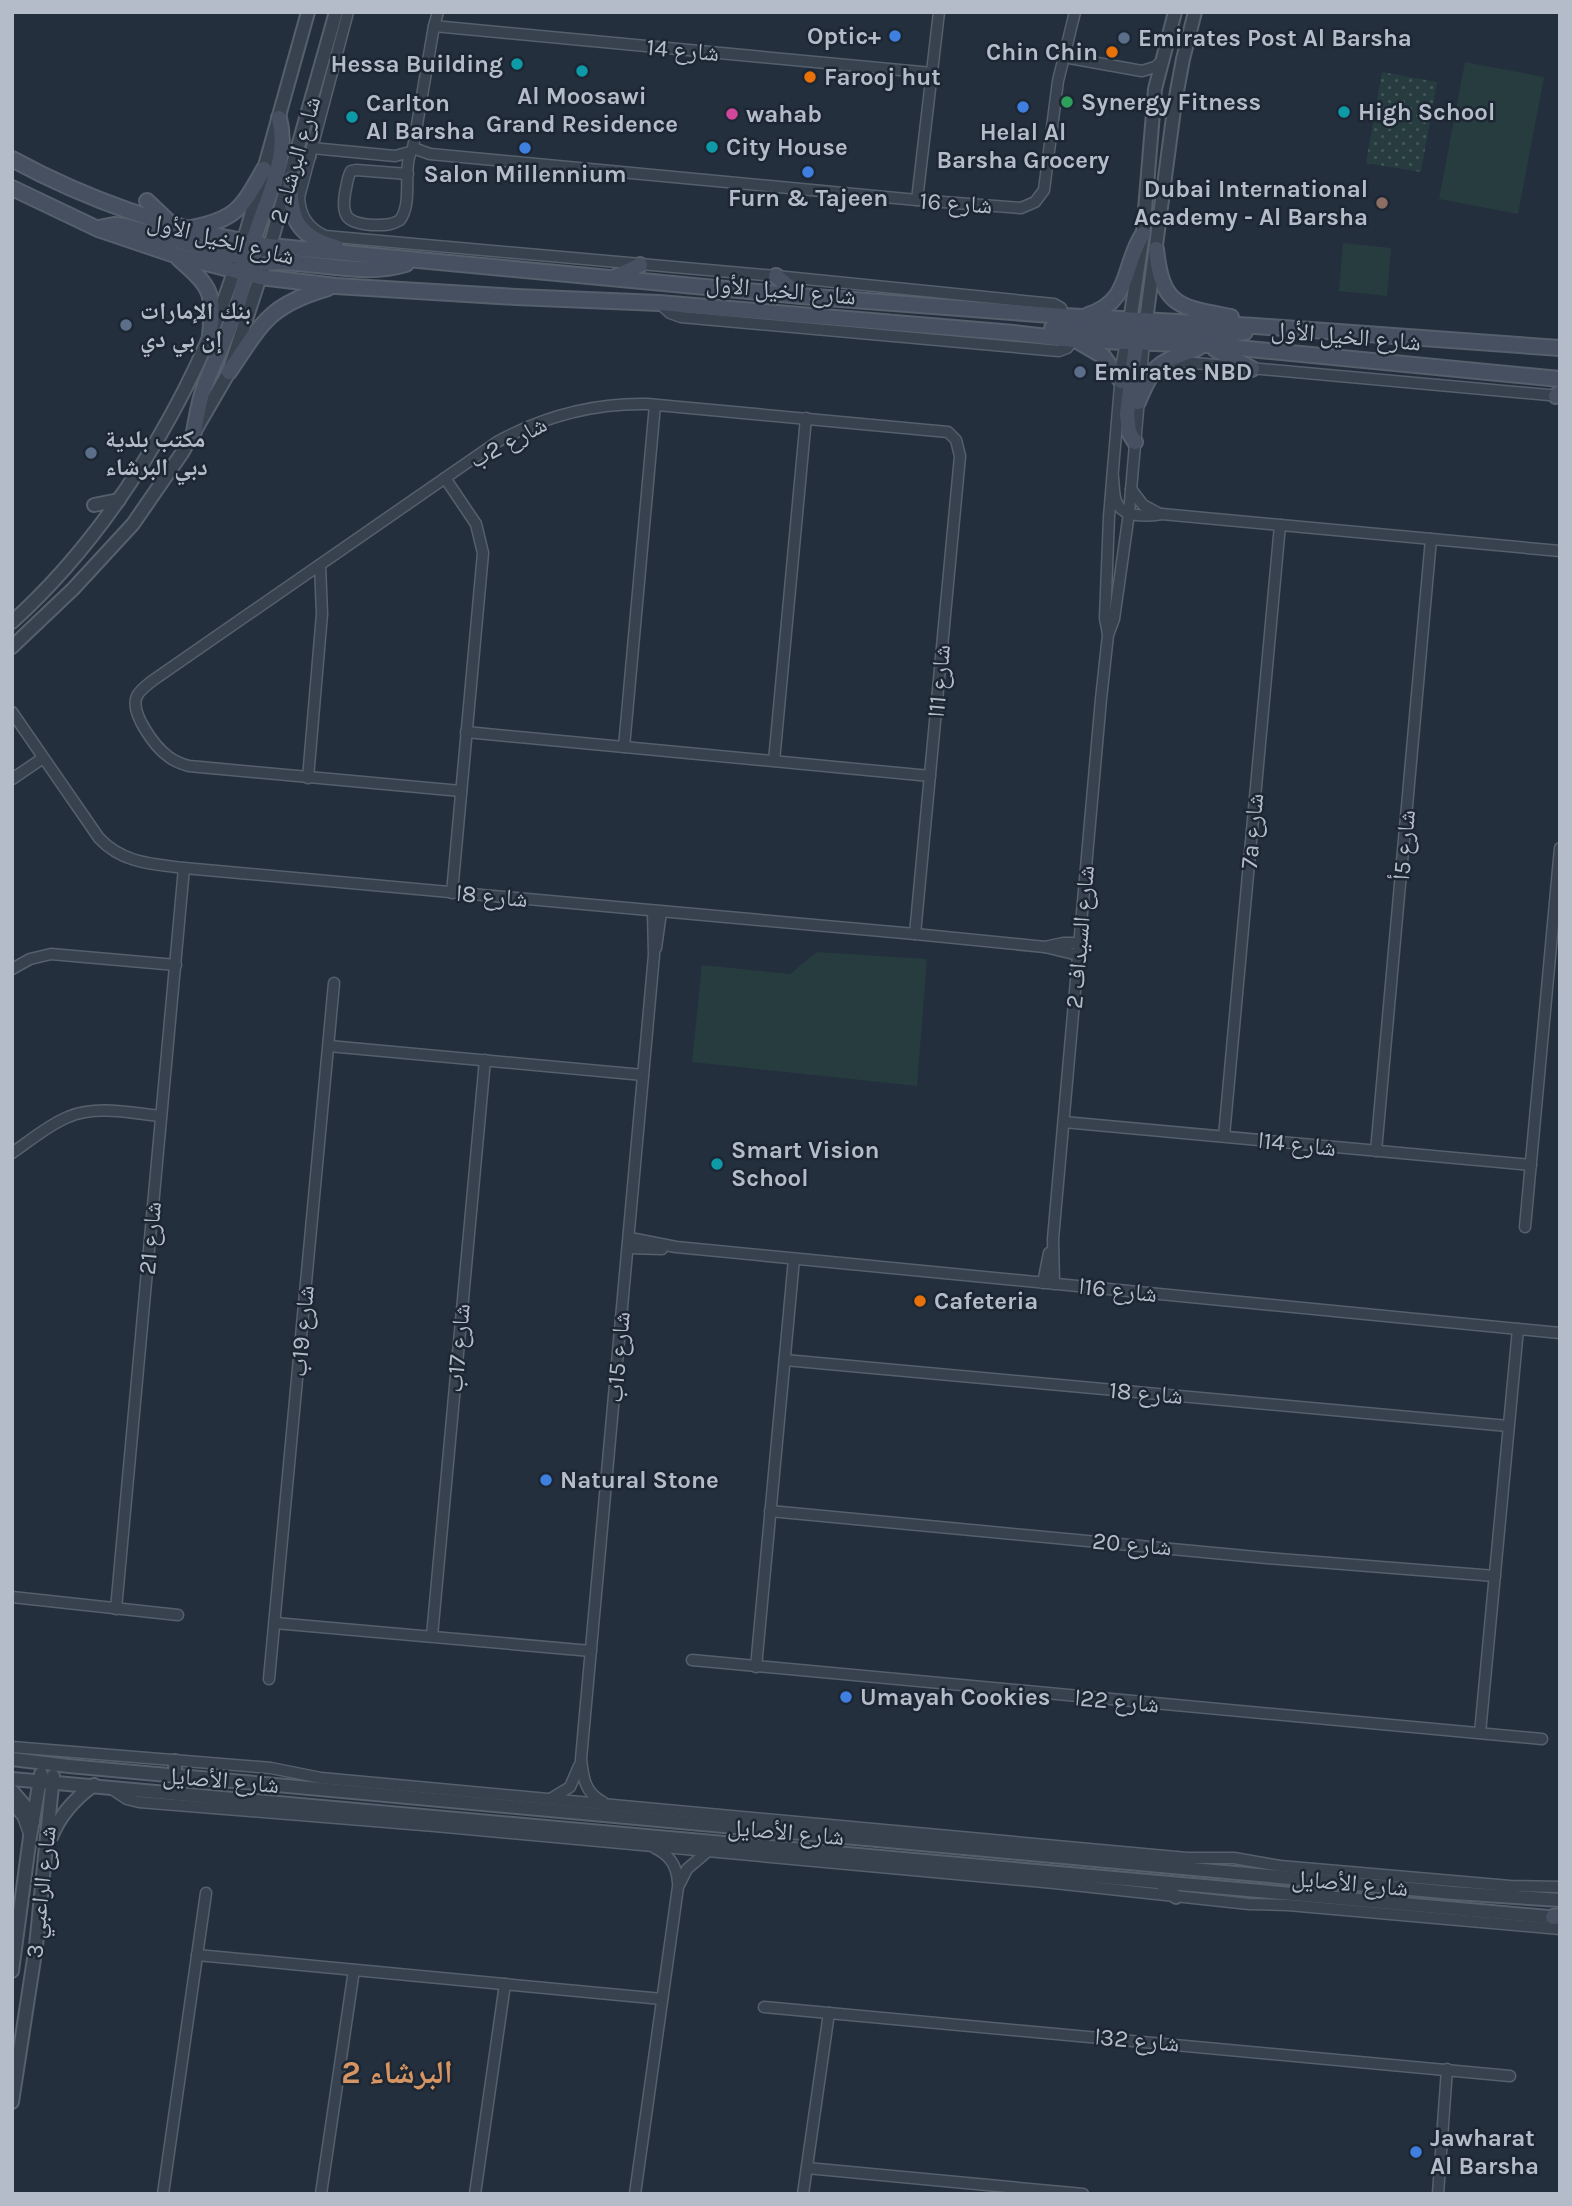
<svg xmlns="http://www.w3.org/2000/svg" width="1572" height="2206" font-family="Karla,'Noto Naskh Arabic',sans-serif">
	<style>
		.grass { fill: url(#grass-dots) }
		.park { fill: #263c3f }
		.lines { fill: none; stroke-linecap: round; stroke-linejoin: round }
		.minor-casing { stroke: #565f6c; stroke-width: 13 }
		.tertiary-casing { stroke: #565f6c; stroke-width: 16 }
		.secondary-casing { stroke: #565f6c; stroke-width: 18 }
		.minor { stroke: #38414e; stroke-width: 10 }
		.tertiary { stroke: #38414e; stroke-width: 12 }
		.secondary { stroke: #465061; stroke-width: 14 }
		.shop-dot { fill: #3f7fe0; stroke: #1d2633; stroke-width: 2.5 }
		.service-dot { fill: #5c6f8a; stroke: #1d2633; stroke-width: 2.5 }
		.food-dot { fill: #e8710a; stroke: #1d2633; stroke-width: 2.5 }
		.culture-dot { fill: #0f9aa8; stroke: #1d2633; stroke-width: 2.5 }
		.leisure-dot { fill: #2e9e5b; stroke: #1d2633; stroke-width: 2.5 }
		.hotel-dot { fill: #d1479c; stroke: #1d2633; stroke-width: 2.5 }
		.education-dot { fill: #8d6e63; stroke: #1d2633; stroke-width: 2.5 }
		.labels { text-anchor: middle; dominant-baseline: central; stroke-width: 5; stroke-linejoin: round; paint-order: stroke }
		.poi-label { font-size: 24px; font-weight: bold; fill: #b4bcc9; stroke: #1d2633; text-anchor: start }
		.street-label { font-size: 24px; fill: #b4bcc9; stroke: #1d2633 }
		.district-label { font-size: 32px; font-weight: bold; fill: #d59563; stroke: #1d2633 }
	</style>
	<defs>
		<pattern id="grass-dots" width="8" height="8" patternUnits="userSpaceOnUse" patternTransform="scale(1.75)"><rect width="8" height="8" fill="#263c3f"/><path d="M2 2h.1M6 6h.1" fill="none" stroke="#435659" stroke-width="1.8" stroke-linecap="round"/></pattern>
	</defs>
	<rect width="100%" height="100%" fill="#242f3e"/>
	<polygon class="grass" points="1382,72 1437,82 1421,172 1366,163"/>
	<g class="park">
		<polygon points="1465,62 1544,77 1518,214 1439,199"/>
		<polygon points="1343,243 1391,248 1387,296 1339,291"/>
		<polygon points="817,952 927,959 917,1086 692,1062 702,965 790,974"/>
	</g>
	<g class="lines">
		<g class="minor-casing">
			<g id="minor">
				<path d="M348,12L299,197C300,216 308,228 325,236L776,276L1054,304L1061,308L1064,316"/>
				<polyline points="438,12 434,26 413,148 430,154 917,200 1021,208 1035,202 1044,190 1058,81 1075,12"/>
				<polyline points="434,26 932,73"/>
				<polyline points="1064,57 1142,71 1155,67 1160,63"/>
				<polyline points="312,148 395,156 410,152"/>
				<path d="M408,174L356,170L351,171C347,178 347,185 345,193C341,218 348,223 372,225C383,225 390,226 400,220C414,201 401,166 413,148"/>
				<polyline points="917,200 939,12"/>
				<polyline points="659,303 670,313 681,317 1059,351 1067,348 1073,340"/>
				<polyline points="1172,361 1560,396"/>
				<path d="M1113,477C1114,485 1113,498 1118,505C1126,518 1149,516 1162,514L1560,551"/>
				<polyline points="445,478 476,524 483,553 452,893"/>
				<polyline points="1131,489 1143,505 1158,513"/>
				<polyline points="1108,634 1105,618 1109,517 1122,362 1126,342"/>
				<path d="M12,712L99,838C122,863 152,864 184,868L915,934L1045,947L1078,955"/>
				<polyline points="466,732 930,776"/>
				<polyline points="624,747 655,405"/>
				<polyline points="774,761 806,418"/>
				<polyline points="308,778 322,614 320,565"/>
				<polyline points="12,779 43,758"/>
				<path d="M461,791L189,766C182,764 175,762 169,757C156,748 129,713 137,696C140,690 147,685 152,681L497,442C544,416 593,403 647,404L948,432L956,440L960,456L915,934"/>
				<polyline points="1045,947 1063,943 1080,943"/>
				<polyline points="656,948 661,912"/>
				<polyline points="12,969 30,959 51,954 176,965"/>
				<polyline points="329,1046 643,1075"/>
				<polyline points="1064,1122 1531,1165"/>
				<polyline points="1224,1136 1280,525"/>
				<polyline points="1376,1151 1431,539"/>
				<path d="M12,1153C30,1141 48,1125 68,1117C96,1105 131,1113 161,1116"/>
				<polyline points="1525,1227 1560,848"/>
				<polyline points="630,1238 676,1247 1560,1333"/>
				<polyline points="629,1248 662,1249"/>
				<polyline points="1043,1283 1049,1253"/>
				<polyline points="1054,1284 1053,1239 1101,699 1108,635 1114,619 1129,513 1144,342"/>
				<polyline points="785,1360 1508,1426"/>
				<polyline points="770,1511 1267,1558 1495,1576"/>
				<polyline points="12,1597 178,1615"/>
				<polyline points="116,1609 184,868"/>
				<polyline points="275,1623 591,1651"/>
				<polyline points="432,1636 485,1060"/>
				<polyline points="692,1660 1542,1739"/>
				<polyline points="756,1667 794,1259"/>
				<polyline points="269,1679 334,983"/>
				<polyline points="1480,1733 1518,1329"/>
				<polyline points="12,1747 271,1768 321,1778 1187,1858 1234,1858 1280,1866 1510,1886 1560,1887"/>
				<polyline points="112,1789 127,1799 139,1802 435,1826 1054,1883 1249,1904 1288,1905 1560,1929"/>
				<polyline points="552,1798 570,1787 579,1766"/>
				<path d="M603,1802C585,1793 583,1778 581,1759L654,955L653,911"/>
				<polyline points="12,1803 23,1817 30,1836"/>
				<path d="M655,1848C670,1855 677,1866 678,1883"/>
				<polyline points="197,1955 662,1999"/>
				<polyline points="764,2007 1510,2076"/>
				<polyline points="807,2168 1083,2194"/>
				<polyline points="163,2194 206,1893"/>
				<polyline points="321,2194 354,1970"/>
				<polyline points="475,2194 505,1984"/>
				<polyline points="635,2194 678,1887 687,1869 707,1852"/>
				<polyline points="803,2194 829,2013"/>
				<polyline points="1438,2194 1447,2069"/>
			</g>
		</g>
		<g class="tertiary-casing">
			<g id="tertiary">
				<polyline points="294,166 309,156"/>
				<polyline points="1129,328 1143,234 1155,89 1175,12"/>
				<polyline points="1145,328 1175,102 1183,59 1195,12"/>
				<polyline points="94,505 119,500"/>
				<path d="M12,622C111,533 192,398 234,272C243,246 250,218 258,191C275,131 291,72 308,12"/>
				<polyline points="12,647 73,589 133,524 182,453 229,372 270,246 336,12"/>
				<polyline points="12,1759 69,1766 1454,1893 1560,1900"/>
				<polyline points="175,1776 175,1761"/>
				<polyline points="12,1779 1560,1918"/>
				<polyline points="12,1791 25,1806 33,1822"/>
				<path d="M51,1837C60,1815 74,1799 94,1785"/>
				<polyline points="1161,1883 1176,1897"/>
				<polyline points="12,1971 30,1837 41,1774"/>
				<polyline points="12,2102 36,1946 53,1776"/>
			</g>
		</g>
		<g class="secondary-casing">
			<g id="secondary">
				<path d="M12,159C93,203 180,232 270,246L801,296L1064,316L1255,326L1560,348"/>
				<path d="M291,178C289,217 296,236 336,247"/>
				<polyline points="12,188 98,229 175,255 260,277 336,286 516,297 659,303 1014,333 1073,340 1208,345 1560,379"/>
				<polyline points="147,201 169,222"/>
				<polyline points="99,228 114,225 125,226 225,254 239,256 253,254"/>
				<path d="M191,228C237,219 242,208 264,169"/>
				<path d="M1156,249C1162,307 1179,307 1231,317"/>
				<path d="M251,250C261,206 291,163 279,118"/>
				<path d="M179,259C212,288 214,292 210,336"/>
				<path d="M239,269C289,249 350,281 406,264"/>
				<polyline points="776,276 799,295"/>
				<polyline points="613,278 640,265"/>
				<path d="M1088,315C1132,301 1122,266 1143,234"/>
				<path d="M1052,328C1084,330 1116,337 1145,320"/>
				<polyline points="1131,337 1138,333 1145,331 1235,334 1245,332"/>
				<polyline points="1079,342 1103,356 1121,381"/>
				<polyline points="1215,349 1252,369"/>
				<path d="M229,372C262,323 269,305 328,288"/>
				<polyline points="1556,396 1560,393"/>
				<path d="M1138,402C1155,361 1158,364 1198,348"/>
				<path d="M194,432C197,416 199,400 205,385C221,342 255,287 243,242"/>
				<polyline points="1135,442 1129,432 1127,414 1137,336"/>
				<polyline points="1553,1917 1560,1916"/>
			</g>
		</g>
		<use href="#minor" class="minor"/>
		<use href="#tertiary" class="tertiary"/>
		<use href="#secondary" class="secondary"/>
	</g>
	<g class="shop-dot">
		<circle cx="895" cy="36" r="7"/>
		<circle cx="1023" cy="107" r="7"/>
		<circle cx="525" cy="148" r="7"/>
		<circle cx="808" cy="172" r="7"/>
		<circle cx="546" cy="1480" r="7"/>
		<circle cx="846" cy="1697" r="7"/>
		<circle cx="1416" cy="2152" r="7"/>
	</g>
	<g class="service-dot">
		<circle cx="1124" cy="38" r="7"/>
		<circle cx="126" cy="325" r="7"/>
		<circle cx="1080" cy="372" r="7"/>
		<circle cx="91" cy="453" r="7"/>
	</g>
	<g class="food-dot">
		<circle cx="1112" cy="52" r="7"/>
		<circle cx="810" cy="77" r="7"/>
		<circle cx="920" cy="1301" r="7"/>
	</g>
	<g class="culture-dot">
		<circle cx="517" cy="64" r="7"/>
		<circle cx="582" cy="71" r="7"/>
		<circle cx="1344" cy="112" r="7"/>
		<circle cx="352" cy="117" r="7"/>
		<circle cx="712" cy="147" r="7"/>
		<circle cx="717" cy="1164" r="7"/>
	</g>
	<circle class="leisure-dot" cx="1067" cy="102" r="7"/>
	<circle class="hotel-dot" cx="732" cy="114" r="7"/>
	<circle class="education-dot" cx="1382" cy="203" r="7"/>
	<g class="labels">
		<g class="poi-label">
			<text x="881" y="36" text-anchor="end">Optic+</text>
			<text x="1138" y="38">Emirates Post Al Barsha</text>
			<text x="1098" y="52" text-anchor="end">Chin Chin</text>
			<text x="503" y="64" text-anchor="end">Hessa Building</text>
			<text x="824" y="77">Farooj hut</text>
			<text x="582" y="96" text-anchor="middle">Al Moosawi<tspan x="582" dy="28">Grand Residence</tspan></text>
			<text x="1081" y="102">Synergy Fitness</text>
			<text x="366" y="103">Carlton<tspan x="366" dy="28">Al Barsha</tspan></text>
			<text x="1358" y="112">High School</text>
			<text x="746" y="114">wahab</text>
			<text x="1023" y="132" text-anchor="middle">Helal Al<tspan x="1023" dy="28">Barsha Grocery</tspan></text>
			<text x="726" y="147">City House</text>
			<text x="525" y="174" text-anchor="middle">Salon Millennium</text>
			<text x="1368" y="189" text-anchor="end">Dubai International<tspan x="1368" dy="28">Academy - Al Barsha</tspan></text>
			<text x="808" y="198" text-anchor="middle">Furn &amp; Tajeen</text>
			<text x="140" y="311">بنك الإمارات<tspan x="140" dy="28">إن بي دي</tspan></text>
			<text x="1094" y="372">Emirates NBD</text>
			<text x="105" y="439">مكتب بلدية<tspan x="105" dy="28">دبي البرشاء</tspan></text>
			<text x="731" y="1150">Smart Vision<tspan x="731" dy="28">School</tspan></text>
			<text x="934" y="1301">Cafeteria</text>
			<text x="560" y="1480">Natural Stone</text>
			<text x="860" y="1697">Umayah Cookies</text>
			<text x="1430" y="2138">Jawharat<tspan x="1430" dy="28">Al Barsha</tspan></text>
		</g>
		<g class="street-label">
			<text transform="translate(683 50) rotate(5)">شارع 14</text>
			<text transform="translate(295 160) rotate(-74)">شارع البرشاء 2</text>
			<text transform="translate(956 203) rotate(4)">شارع 16</text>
			<text transform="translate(221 239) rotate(14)">شارع الخيل الأول</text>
			<text transform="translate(781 290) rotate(5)">شارع الخيل الأول</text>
			<text transform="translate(1346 336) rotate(5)">شارع الخيل الأول</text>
			<text transform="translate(508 442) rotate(-28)">شارع 2ب</text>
			<text transform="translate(939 681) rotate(-85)">شارع 11ا</text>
			<text transform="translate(1252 831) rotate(-85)">7a شارع</text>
			<text transform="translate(1404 845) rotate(-85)">شارع 5أ</text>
			<text transform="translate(492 896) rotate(5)">شارع 8ا</text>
			<text transform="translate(1080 937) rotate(-85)">شارع السيداف 2</text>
			<text transform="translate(1297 1144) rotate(6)">شارع 14ا</text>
			<text transform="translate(150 1238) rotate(-85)">شارع 21</text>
			<text transform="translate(1118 1290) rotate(6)">شارع 16ا</text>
			<text transform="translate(302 1331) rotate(-85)">شارع 19ب</text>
			<text transform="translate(458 1348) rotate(-85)">شارع 17ب</text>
			<text transform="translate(618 1357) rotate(-85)">شارع 15ب</text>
			<text transform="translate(1146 1393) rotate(5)">شارع 18</text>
			<text transform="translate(1132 1544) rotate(5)">شارع 20</text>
			<text transform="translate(1117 1701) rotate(5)">شارع 22ا</text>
			<text transform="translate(221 1780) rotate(5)">شارع الأصايل</text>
			<text transform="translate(786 1832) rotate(5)">شارع الأصايل</text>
			<text transform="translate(1350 1883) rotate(5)">شارع الأصايل</text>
			<text transform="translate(41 1892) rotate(-84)">شارع الراعبي 3</text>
			<text transform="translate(1137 2040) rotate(5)">شارع 32ا</text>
		</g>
		<g class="district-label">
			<text x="397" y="2072">البرشاء 2</text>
		</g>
	</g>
	<rect width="1572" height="2206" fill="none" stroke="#b4bcc9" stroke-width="28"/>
</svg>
